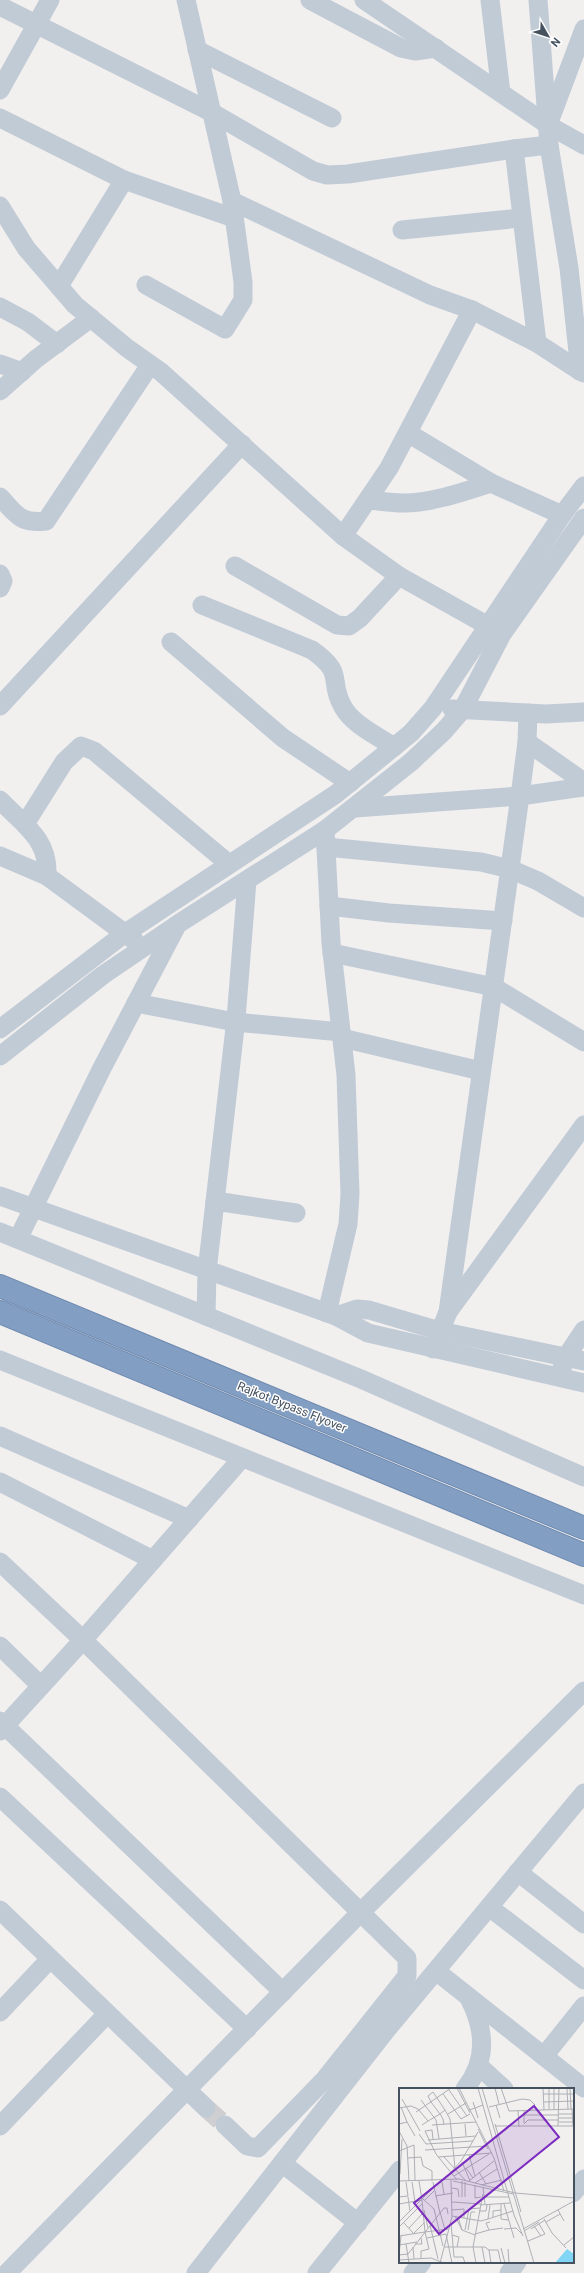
<svg xmlns="http://www.w3.org/2000/svg" width="584" height="2273" font-family="Roboto,sans-serif">
	<style>
		.lines { fill: none; stroke-linecap: round; stroke-linejoin: round }
		.minor-tunnel { stroke: #cfcfd2; stroke-width: 19; stroke-dasharray: 19 10; stroke-linecap: butt }
		.highway-casing { stroke: #6d89af; stroke-width: 24 }
		.minor { stroke: #c1cbd6; stroke-width: 19 }
		.highway { stroke: #829ec3; stroke-width: 22 }
		.labels { text-anchor: middle; dominant-baseline: central; stroke-width: 3; stroke-linejoin: round; paint-order: stroke }
		.street-label { font-size: 12px; fill: #45515f; stroke: #fff }
		.inset-road { fill: none; stroke: #adb0b5; stroke-width: 1 }
		.view { fill: #7b2cbf; fill-opacity: 0.15; stroke: #7b2cbf; stroke-width: 2 }
		.inset-edge { fill: none; stroke: #45515f; stroke-width: 2 }
	</style>
	<rect width="100%" height="100%" fill="#f2efef"/>
	<g class="lines">
		<polyline class="minor-tunnel" points="206,2108 225,2125"/>
		<g class="highway-casing">
			<g id="highway">
				<polyline points="0,1286 584,1528"/>
				<polyline points="0,1312 584,1555"/>
			</g>
		</g>
		<g class="minor">
			<polyline points="310,0 401,48 415,51 436,48"/>
			<polyline points="364,0 548,125 584,29"/>
			<polyline points="490,0 501,93"/>
			<polyline points="538,0 549,145 569,268 580,371 584,373"/>
			<polyline points="0,6 211,112 313,171 327,175 348,174 514,149 549,145"/>
			<polyline points="197,50 332,118"/>
			<polyline points="0,90 50,0"/>
			<polyline points="0,118 124,180 234,218"/>
			<polyline points="548,125 584,145"/>
			<polyline points="514,149 537,343"/>
			<polyline points="232,201 430,295 472,310 537,343 580,371"/>
			<polyline points="0,206 26,248 75,305 127,348 161,372 343,536 399,576 499,632"/>
			<polyline points="402,230 521,218"/>
			<polyline points="146,285 225,329 243,300 243,282 232,201 186,0"/>
			<polyline points="59,286 124,180"/>
			<polyline points="0,307 28,322 57,344"/>
			<polyline points="0,364 22,372"/>
			<polyline points="0,391 36,359 91,318"/>
			<polyline points="408,433 491,483 562,515"/>
			<path d="M0,497C17,515 20,524 46,521L150,365"/>
			<path d="M368,500C380,501 391,503 403,503C432,503 463,492 491,483"/>
			<polyline points="343,536 389,468 472,310"/>
			<polyline points="235,566 337,625 349,626 360,618 399,576"/>
			<polyline points="0,574 3,581 0,588"/>
			<path d="M202,605L312,650C347,675 327,679 343,707C353,725 378,736 394,747"/>
			<polyline points="171,642 283,738 350,783"/>
			<polyline points="0,706 242,444"/>
			<polyline points="452,709 546,714 584,712"/>
			<polyline points="527,742 584,782"/>
			<path d="M0,800C24,825 49,839 47,876"/>
			<polyline points="355,808 520,796 584,787"/>
			<polyline points="25,824 64,762 81,746 94,751 229,864"/>
			<polyline points="325,830 331,943 346,1075 350,1194 348,1224 327,1313"/>
			<polyline points="326,847 481,862 510,869 538,881 584,908"/>
			<polyline points="0,856 47,876 134,940"/>
			<polyline points="329,906 389,913 503,921"/>
			<polyline points="332,953 494,987 584,1042"/>
			<polyline points="136,1003 235,1022 341,1032"/>
			<polyline points="0,1029 124,934 336,794 411,733 433,708 562,515 584,486"/>
			<polyline points="342,1038 481,1071"/>
			<polyline points="0,1056 103,975 178,924 325,830 411,762 444,731 463,709 502,634 584,518"/>
			<polyline points="0,1196 336,1316 368,1333 584,1383"/>
			<polyline points="215,1201 296,1213"/>
			<polyline points="0,1232 361,1379 584,1477"/>
			<polyline points="18,1239 101,1070 176,927"/>
			<polyline points="448,1312 520,796 527,742 528,713"/>
			<polyline points="206,1316 207,1271 236,1019 247,881"/>
			<polyline points="336,1316 357,1309 369,1310 440,1331 584,1361"/>
			<polyline points="433,1349 448,1312 584,1125"/>
			<polyline points="0,1360 584,1595"/>
			<polyline points="562,1368 566,1357 584,1330"/>
			<polyline points="0,1436 189,1519"/>
			<polyline points="0,1482 153,1560"/>
			<polyline points="0,1562 83,1640 407,1958 407,1976 325,2079 258,2148 247,2146 225,2125"/>
			<polyline points="0,1646 41,1686"/>
			<polyline points="0,1721 283,1992"/>
			<polyline points="0,1731 83,1640 242,1458"/>
			<polyline points="0,1797 247,2029"/>
			<polyline points="518,1872 584,1924"/>
			<polyline points="489,1907 584,1980"/>
			<polyline points="0,1910 206,2108"/>
			<polyline points="436,1971 584,2088"/>
			<polyline points="0,2012 50,1959"/>
			<polyline points="544,2056 584,2006"/>
			<polyline points="479,2066 504,2089"/>
			<path d="M465,2089C488,2060 485,2029 469,1998"/>
			<polyline points="0,2126 107,2014"/>
			<polyline points="282,2163 358,2223"/>
			<polyline points="573,2193 584,2179"/>
			<polyline points="7,2273 360,1913 584,1691"/>
			<polyline points="196,2273 388,2028 584,1793"/>
			<polyline points="317,2273 400,2170"/>
			<polyline points="413,2273 422,2262"/>
			<polyline points="509,2273 517,2262"/>
		</g>
		<use href="#highway" class="highway"/>
	</g>
	<g class="labels">
		<g class="street-label">
			<text transform="translate(292 1407) rotate(22)">Rajkot Bypass Flyover</text>
		</g>
	</g>
	<g transform="translate(399 2088)">
		<rect width="175" height="175" fill="#f2efef"/>
		<path d="M168,161L175,166V175H156Z" fill="#82d6f5"/>
		<path class="inset-road" d="M58,0L71,25M60,0L95,70L105,103M79,0L115,127L124,148M83,0L135,175M96,0L100,16M102,0L110,23L175,21M144,0L145,22M150,0V21M155,0V21M168,0L169,21M171,0L172,21M50,2L68,28M44,6L62,31L71,26M144,6H175M3,11L21,43M22,12L37,32L40,51M145,14L175,13M97,17L101,30M90,19L123,11L131,12L136,17M0,20L12,18L19,21L29,33L23,37M173,21L174,38M46,22L51,31L56,80M70,22L76,20L74,14M119,22L120,39M17,24L52,0M49,26L67,15M160,26H174M125,27H160M79,30L76,20L84,17M160,30H174M29,33L41,26L46,22L34,4L29,8L32,14L41,26L44,31L45,37M8,34L16,48M160,34H174M125,35V22M0,36L8,34L2,19M66,36L67,48M96,36L122,124M125,36L129,32H160M33,37L77,34M96,38H175M159,38L160,0M79,41L89,61M0,43L8,58L10,93M20,46L27,56L74,53L79,44M34,51L33,42L26,43L37,66L58,92M29,52L77,48M26,62L88,58M0,63L15,57L16,92M70,67L76,88M39,69L93,65M45,69L67,93M9,70L22,69L24,78L33,83V93M63,74L71,93M67,80L74,90M52,84L62,73L74,53M80,84L87,96M1,86L3,51M55,88L90,66M0,93L60,91L116,105L175,110M20,93L23,112M54,93L114,106M63,93V109M70,93L95,73M13,94L16,114M43,94L45,106M66,94V109M76,95L98,81M76,97V110L82,109M82,97L103,92M35,99L41,125M84,99L86,116M53,100L59,101L60,109M36,108L54,105M0,109L9,108L7,94M9,109L11,123M85,109H110M24,111L35,121L44,158M26,112L35,103M53,114L82,116M0,116L23,112L26,144L0,148M102,116V131L109,132M105,116L115,150M81,117L111,115M25,122L29,140M53,122L65,121V130M159,122L165,133M80,123H87L88,117M41,124L46,142M53,128L82,133L89,131L91,117M56,128L63,142L76,147M59,129L63,142M94,129V123L102,122M89,131L114,123M145,131L153,145L167,160M0,134L35,99L34,94M147,134L161,126M5,135L15,146M52,135L55,169M31,137L39,171M135,138L142,148M0,139L23,116M10,140L24,125M105,141L117,140L123,146M124,141L175,113M132,141L146,132M66,142L70,121L81,120M69,142L72,124H76M90,142L104,140M125,143L140,134M15,145L25,135M76,146L90,142L87,135L91,134M53,147L60,149L58,159M28,150L47,146L53,175M129,153L146,146L140,136M7,156L10,175M16,156H23L22,150M0,157L18,154M165,157L175,149M14,159L15,171M45,159H86L90,162L92,175M83,159L86,175M102,160L106,175M109,161L110,175M90,162H99L102,175M0,167L9,166L45,120H48L49,126M0,167L2,148M55,169H64L66,175M22,171V163L30,161L26,144L49,141M0,172L32,170L45,175M41,175L53,129L52,92M77,175L74,159L84,106"/>
		<path class="view" d="M135,18L160,49L40,146L15,115Z"/>
		<rect width="175" height="175" class="inset-edge"/>
	</g>
	<g transform="translate(548 36) rotate(129)" stroke="#ffffff" stroke-width="3" paint-order="stroke">
	<path d="M0-3L7 15L0 10L-7 15Z" fill="#45515f"/>
	<text y="-6" font-size="11" font-weight="bold" text-anchor="middle" fill="#45515f">N</text>
	</g>
</svg>
